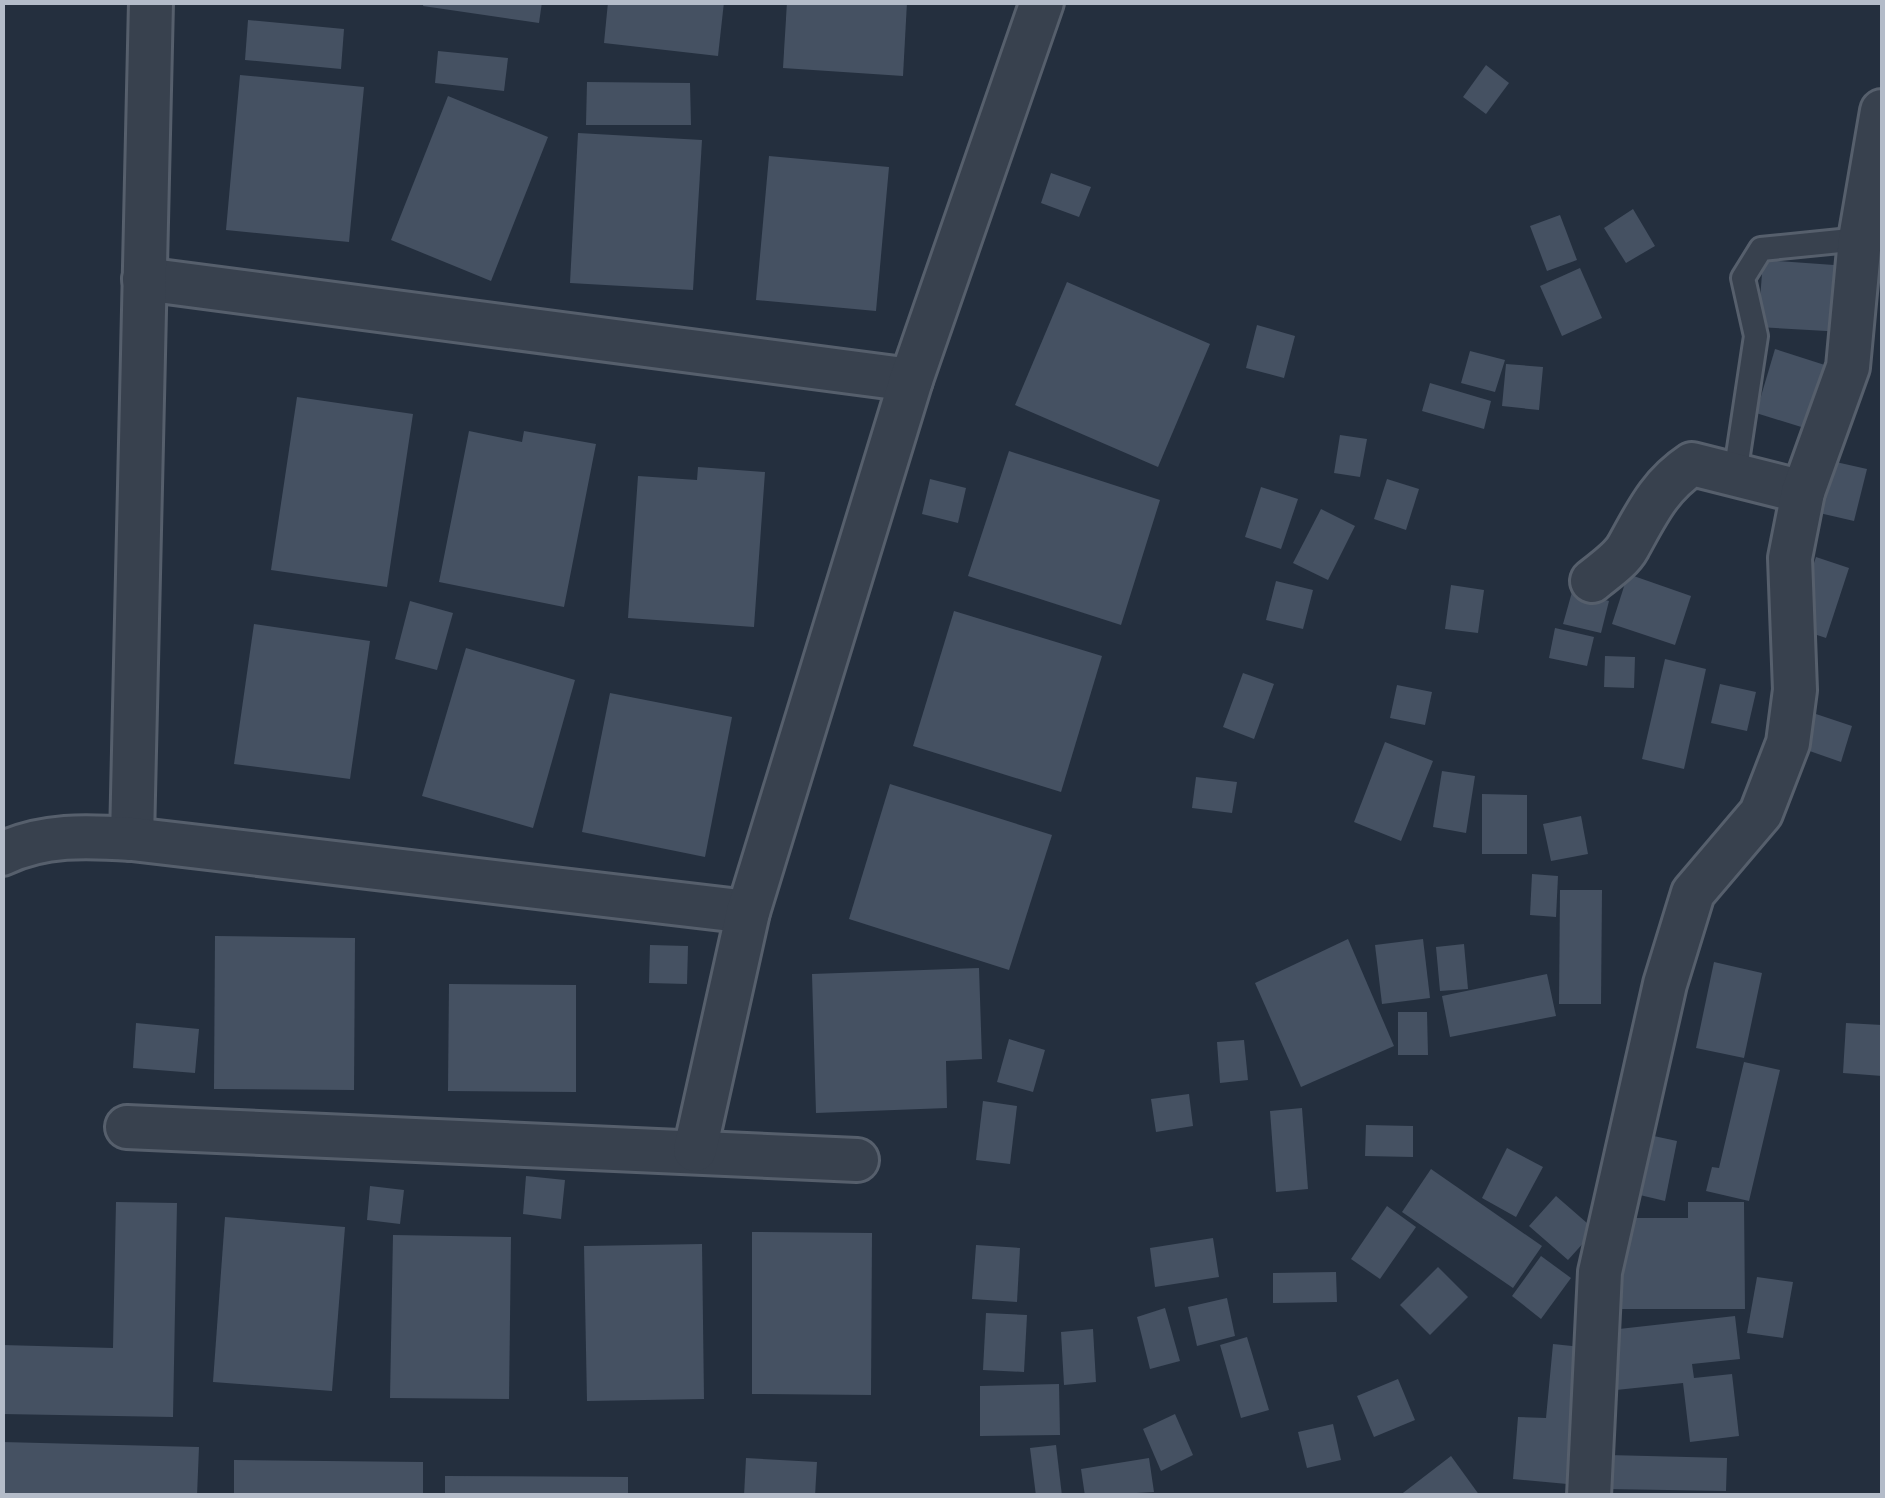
<svg xmlns="http://www.w3.org/2000/svg" width="1885" height="1498" font-family="Karla,sans-serif">
	<style>
		.building { fill: #455162 }
		.lines { fill: none; stroke-linecap: round; stroke-linejoin: round }
		.lane-casing { stroke: #565f6c; stroke-width: 28 }
		.street-casing { stroke: #565f6c; stroke-width: 48 }
		.lane { stroke: #38414e; stroke-width: 22 }
		.street { stroke: #38414e; stroke-width: 42 }
	</style>
	<rect width="100%" height="100%" fill="#242f3e"/>
	<g class="building">
		<polygon points="424,2 542,2 539,23 423,6"/>
		<polygon points="608,2 724,2 718,56 604,43"/>
		<polygon points="787,2 907,2 903,76 783,68"/>
		<polygon points="248,20 344,29 341,69 245,60"/>
		<polygon points="438,51 508,58 504,91 435,83"/>
		<polygon points="1486,65 1509,83 1486,114 1463,97"/>
		<polygon points="240,75 364,87 349,242 226,230"/>
		<polygon points="587,82 690,83 691,125 586,125"/>
		<polygon points="448,96 548,137 491,281 391,240"/>
		<polygon points="578,133 702,140 693,290 570,283"/>
		<polygon points="769,156 889,167 876,311 756,300"/>
		<polygon points="1051,173 1091,187 1079,217 1041,203"/>
		<polygon points="1633,209 1655,246 1626,263 1604,228"/>
		<polygon points="1560,215 1577,260 1547,271 1530,226"/>
		<polygon points="1763,260 1848,266 1844,332 1758,327"/>
		<polygon points="1580,268 1602,318 1562,336 1540,286"/>
		<polygon points="1067,282 1210,344 1158,467 1015,405"/>
		<polygon points="1257,325 1295,336 1284,378 1246,368"/>
		<polygon points="1775,349 1831,367 1811,430 1756,413"/>
		<polygon points="1470,351 1505,360 1495,392 1461,383"/>
		<polygon points="1506,364 1543,367 1539,410 1502,406"/>
		<polygon points="1430,383 1491,401 1484,429 1422,411"/>
		<polygon points="297,397 413,414 387,587 271,570"/>
		<polygon points="469,431 522,442 524,431 596,444 564,607 439,582"/>
		<polygon points="1340,435 1367,439 1360,477 1334,473"/>
		<polygon points="1009,451 1160,500 1121,625 968,576"/>
		<polygon points="1827,460 1867,469 1854,521 1815,512"/>
		<polygon points="698,467 765,472 754,627 628,618 638,476 697,480"/>
		<polygon points="930,479 966,488 958,523 922,514"/>
		<polygon points="1387,479 1419,489 1406,530 1374,519"/>
		<polygon points="1261,487 1298,499 1281,549 1245,537"/>
		<polygon points="1321,509 1355,526 1328,580 1293,563"/>
		<polygon points="1816,557 1849,568 1826,638 1793,627"/>
		<polygon points="1628,574 1691,596 1675,645 1612,624"/>
		<polygon points="1276,581 1313,590 1303,629 1266,620"/>
		<polygon points="1451,585 1484,590 1478,633 1445,629"/>
		<polygon points="1572,592 1609,601 1601,633 1563,624"/>
		<polygon points="410,601 453,613 437,670 395,659"/>
		<polygon points="954,611 1102,656 1061,792 913,746"/>
		<polygon points="254,624 370,641 350,779 234,764"/>
		<polygon points="1555,628 1594,637 1587,666 1549,658"/>
		<polygon points="466,648 575,680 533,828 422,796"/>
		<polygon points="1605,656 1635,657 1634,688 1604,687"/>
		<polygon points="1665,659 1706,669 1684,769 1642,759"/>
		<polygon points="1243,673 1274,684 1254,739 1223,727"/>
		<polygon points="1720,684 1756,692 1747,731 1711,723"/>
		<polygon points="1397,685 1432,692 1425,725 1390,718"/>
		<polygon points="610,693 732,717 705,857 582,832"/>
		<polygon points="1813,713 1852,726 1841,762 1801,748"/>
		<polygon points="1385,742 1433,761 1401,841 1354,822"/>
		<polygon points="1442,771 1475,776 1466,833 1433,827"/>
		<polygon points="1196,777 1237,782 1232,813 1192,808"/>
		<polygon points="890,784 1052,835 1009,970 849,919"/>
		<polygon points="1482,794 1527,795 1527,854 1482,854"/>
		<polygon points="1581,816 1588,854 1551,861 1543,824"/>
		<polygon points="1532,874 1558,876 1556,917 1530,915"/>
		<polygon points="1560,890 1602,890 1601,1004 1559,1004"/>
		<polygon points="215,936 355,938 354,1090 214,1089"/>
		<polygon points="1348,939 1394,1046 1301,1087 1255,983"/>
		<polygon points="1423,939 1430,998 1382,1004 1375,945"/>
		<polygon points="1464,944 1468,989 1440,991 1436,947"/>
		<polygon points="650,945 688,946 687,984 649,983"/>
		<polygon points="1714,962 1762,973 1744,1058 1696,1048"/>
		<polygon points="979,968 982,1059 946,1061 947,1108 816,1113 812,974"/>
		<polygon points="1547,974 1556,1016 1450,1037 1442,996"/>
		<polygon points="449,984 576,985 576,1092 448,1091"/>
		<polygon points="1398,1012 1427,1012 1428,1055 1398,1055"/>
		<polygon points="136,1023 199,1029 195,1073 133,1068"/>
		<polygon points="1846,1023 1882,1025 1882,1076 1843,1073"/>
		<polygon points="1009,1039 1045,1050 1033,1092 997,1082"/>
		<polygon points="1244,1040 1248,1080 1220,1083 1217,1042"/>
		<polygon points="1744,1062 1780,1070 1749,1201 1706,1191 1712,1167 1719,1168"/>
		<polygon points="1189,1094 1193,1126 1156,1132 1151,1099"/>
		<polygon points="983,1101 1017,1106 1010,1164 976,1160"/>
		<polygon points="1302,1108 1308,1189 1276,1192 1270,1111"/>
		<polygon points="1366,1125 1413,1126 1413,1157 1365,1156"/>
		<polygon points="1635,1132 1677,1141 1665,1201 1623,1191"/>
		<polygon points="1507,1148 1543,1167 1516,1217 1482,1198"/>
		<polygon points="1431,1169 1542,1246 1513,1288 1402,1212"/>
		<polygon points="526,1176 565,1180 561,1219 523,1214"/>
		<polygon points="370,1186 404,1190 400,1224 367,1220"/>
		<polygon points="1556,1196 1595,1230 1568,1260 1529,1226"/>
		<polygon points="116,1202 177,1203 173,1417 2,1414 2,1345 113,1348"/>
		<polygon points="1688,1202 1744,1202 1745,1309 1616,1309 1615,1218 1688,1218"/>
		<polygon points="1387,1206 1416,1227 1380,1279 1351,1259"/>
		<polygon points="225,1217 345,1227 332,1391 213,1382"/>
		<polygon points="752,1232 872,1233 871,1395 752,1394"/>
		<polygon points="393,1235 511,1237 509,1399 390,1398"/>
		<polygon points="1213,1238 1219,1277 1155,1287 1150,1248"/>
		<polygon points="702,1244 704,1399 587,1401 584,1246"/>
		<polygon points="976,1245 1020,1248 1017,1302 972,1299"/>
		<polygon points="1541,1256 1571,1278 1541,1319 1512,1296"/>
		<polygon points="1438,1267 1468,1297 1430,1335 1400,1305"/>
		<polygon points="1336,1272 1337,1302 1273,1303 1273,1273"/>
		<polygon points="1757,1277 1793,1282 1783,1338 1747,1333"/>
		<polygon points="1227,1298 1235,1336 1197,1346 1188,1307"/>
		<polygon points="1165,1308 1180,1361 1150,1369 1137,1317"/>
		<polygon points="986,1313 1027,1315 1024,1372 983,1370"/>
		<polygon points="1735,1316 1740,1359 1692,1364 1694,1378 1732,1374 1739,1436 1690,1442 1683,1383 1616,1390 1610,1330"/>
		<polygon points="1093,1329 1096,1382 1064,1385 1061,1332"/>
		<polygon points="1247,1337 1269,1410 1241,1418 1220,1345"/>
		<polygon points="1553,1344 1591,1348 1578,1485 1513,1479 1518,1417 1546,1418"/>
		<polygon points="1398,1379 1415,1420 1374,1437 1357,1396"/>
		<polygon points="1059,1384 1060,1435 980,1436 980,1386"/>
		<polygon points="1175,1414 1193,1455 1161,1471 1143,1429"/>
		<polygon points="1333,1424 1341,1460 1307,1468 1298,1432"/>
		<polygon points="2,1442 199,1447 197,1496 2,1496"/>
		<polygon points="1056,1445 1062,1496 1036,1496 1030,1448"/>
		<polygon points="1608,1455 1727,1458 1726,1491 1607,1489"/>
		<polygon points="1451,1456 1480,1496 1399,1496"/>
		<polygon points="746,1458 817,1462 815,1496 744,1496"/>
		<polygon points="1149,1458 1154,1492 1085,1496 1081,1469"/>
		<polygon points="234,1460 423,1462 423,1496 234,1496"/>
		<polygon points="445,1476 628,1477 628,1496 445,1496"/>
	</g>
	<g class="lines">
		<g class="lane-casing">
			<polyline id="lane" points="1735,475 1756,336 1743,278 1761,249 1860,239"/>
		</g>
		<g class="street-casing">
			<g id="street">
				<polyline points="144,279 911,380"/>
				<path d="M1592,581C1604,571 1621,560 1628,547C1647,513 1659,486 1692,464L1803,492"/>
				<polyline points="132,839 151,2"/>
				<path d="M2,854C43,834 87,836 132,839L748,912"/>
				<polyline points="127,1127 857,1160"/>
				<polyline points="695,1150 748,912 911,380 1042,2"/>
				<polyline points="1589,1496 1600,1272 1665,984 1693,893 1761,813 1788,743 1795,690 1790,558 1803,492 1848,367 1860,239 1882,111"/>
			</g>
		</g>
		<use href="#lane" class="lane"/>
		<use href="#street" class="street"/>
	</g>
	<rect width="1885" height="1498" fill="none" stroke="#b4bcc9" stroke-width="10"/>
</svg>
